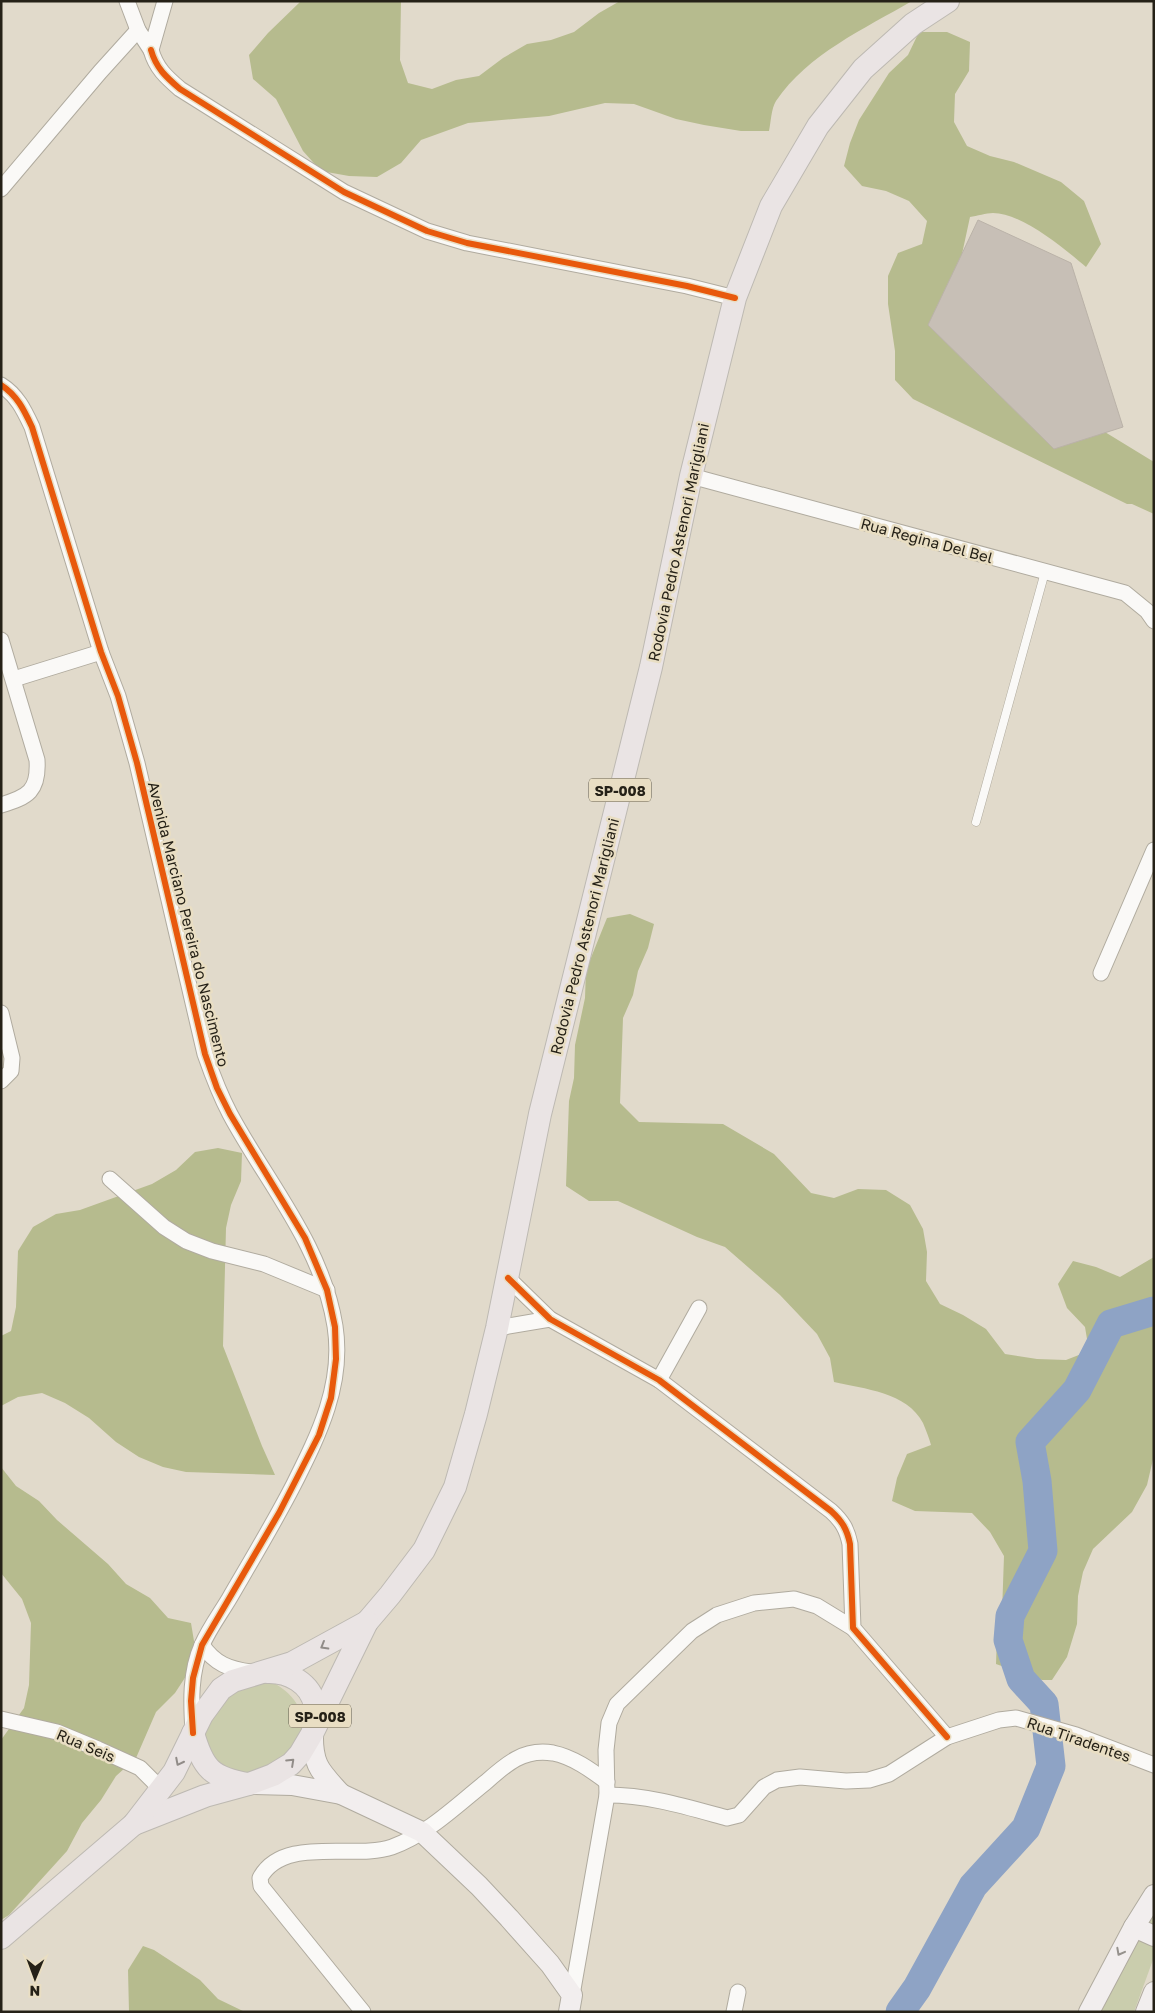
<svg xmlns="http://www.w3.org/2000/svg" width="1155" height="2013" font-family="'Golos Text',sans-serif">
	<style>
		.green { fill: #cacdad }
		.forest { fill: #b6bb8e }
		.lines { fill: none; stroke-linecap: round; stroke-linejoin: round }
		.river { stroke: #8ea3c5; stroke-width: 29 }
		.building { fill: #c7bfb6; stroke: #bab2a8 }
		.lane-casing { stroke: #b0ab9f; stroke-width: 9 }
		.street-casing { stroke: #b0ab9f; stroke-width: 17 }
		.secondary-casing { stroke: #b0ab9f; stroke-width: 22 }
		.primary-casing { stroke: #bdb9b2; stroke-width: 24 }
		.lane { stroke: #faf9f7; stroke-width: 8 }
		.street { stroke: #faf9f7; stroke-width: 15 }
		.secondary { stroke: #f2eeee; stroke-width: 20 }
		.primary { stroke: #eae4e4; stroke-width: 22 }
		.cycleway-casing { stroke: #e9dec3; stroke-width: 9 }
		.cycleway { stroke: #e8590c; stroke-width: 6 }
		.oneway { stroke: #918c88 }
		.oneway2 { stroke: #96928d }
		.labels { text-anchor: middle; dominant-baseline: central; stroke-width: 5; stroke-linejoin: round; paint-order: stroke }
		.shield { fill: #e9dec3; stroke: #605a4b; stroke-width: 1 }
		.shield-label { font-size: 14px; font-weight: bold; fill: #252117 }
		.street-label { font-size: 15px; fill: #252117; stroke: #e9dec3 }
	</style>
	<rect width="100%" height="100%" fill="#e1dacb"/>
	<g class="green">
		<path d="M270,1681C290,1691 306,1708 303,1733C303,1736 303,1741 301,1744C293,1755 281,1765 271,1775L229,1771L216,1760L208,1746L204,1729L215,1698Z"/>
		<polygon points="1154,1907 1154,1957 1134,2012 1101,2012"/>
	</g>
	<g class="forest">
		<path d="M301,1H401L400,60L408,83L432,89L456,80L479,76L503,58L527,44L551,40L574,32L599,13L620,1H912C864,29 808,54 776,101C771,109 771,122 769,131H741L704,125L676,119L634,104L605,103L549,116L468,123L421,140L401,163L377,177L349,176L321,171L303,151L276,99L253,79L249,55L268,33Z"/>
		<path d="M919,32H947L970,42L969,71L955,94L954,122L967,146L990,156L1014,162L1061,182L1084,201L1101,244L1086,267C1065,249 1022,213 993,213C986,213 977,216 970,217L959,268L1082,418L1154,462V514L1132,504H1127L913,399L895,380V351L888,304V276L898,253L922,244L927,221L909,201L886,191L862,186L844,166L850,143L859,120L889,73L908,55Z"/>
		<path d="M630,914L654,924L648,948L638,971L633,995L623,1018L620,1103L639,1122L723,1124L774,1154L811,1193L834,1198L858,1189L886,1190L910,1205L923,1229L927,1252L926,1281L940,1304L963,1315L986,1329L1005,1354L1037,1359L1066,1360L1089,1351L1085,1327L1067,1308L1058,1284L1073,1261L1096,1267L1120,1277L1154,1257V1455L1147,1485L1132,1512L1093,1549L1083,1572L1078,1596L1077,1624L1067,1657L1052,1680H1042L996,1664L997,1636L1002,1613L1004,1556L990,1532L972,1513L915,1511L892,1501L897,1478L907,1454L931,1445C929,1438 926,1430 923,1423C907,1392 864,1389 834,1382L830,1358L817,1334L780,1295L725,1247L697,1237L618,1201H589L566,1186L569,1101L574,1078L575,1045L585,998L586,970L607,918Z"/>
		<polygon points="218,1148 242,1153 241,1181 231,1205 226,1228 223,1346 262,1446 275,1475 186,1472 163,1467 139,1457 116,1442 89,1418 65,1403 42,1393 18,1397 1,1406 1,1336 11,1331 16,1307 18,1251 33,1227 56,1214 80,1210 152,1184 176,1170 195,1152"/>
		<polygon points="1,1467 16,1486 39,1501 57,1520 108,1564 126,1584 150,1598 168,1618 191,1623 195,1647 190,1670 175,1693 156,1712 136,1758 116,1776 101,1800 82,1823 67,1851 9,1915 1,1920 1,1740 24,1708 29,1685 31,1623 22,1599 1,1573"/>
		<polygon points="143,1946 154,1950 200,1980 218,1999 245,2012 129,2012 128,1970"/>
	</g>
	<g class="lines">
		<polyline class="river" points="900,2012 917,1988 973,1886 1026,1828 1051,1766 1044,1704 1021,1679 1008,1640 1010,1616 1043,1551 1037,1481 1030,1442 1077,1390 1111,1324 1154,1311"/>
	</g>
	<polygon class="building" points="978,220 1071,263 1123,427 1054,449 928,325"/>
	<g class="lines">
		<g class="lane-casing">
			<polyline id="lane" points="976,822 1045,572"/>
		</g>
		<g class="street-casing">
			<g id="street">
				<polyline points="127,1 138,30 151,50 165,1"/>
				<path d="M151,50C156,68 166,77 180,89L344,192L427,231L467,243L687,286L735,298"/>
				<polyline points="1,189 100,72 138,30"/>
				<path d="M1,385C17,395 24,410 32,427L101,652L118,696L137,763L205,1054C212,1074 220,1095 230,1114C267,1183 322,1245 335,1326C344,1384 319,1434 294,1484C274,1523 251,1561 229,1599C220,1614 209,1629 202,1645C190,1672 191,1702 193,1731"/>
				<polyline points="691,476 1125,593 1147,611 1154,621"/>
				<path d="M1,640L37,760C39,791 28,797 1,805"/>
				<polyline points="14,679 101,652"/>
				<polyline points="1101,973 1154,850"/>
				<polyline points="1,1013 12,1058 11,1071 1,1081"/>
				<polyline points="110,1179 164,1227 186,1241 212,1251 264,1264 327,1290"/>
				<path d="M508,1278L550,1319L659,1380L831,1511C842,1521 847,1529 850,1544L853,1628L947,1737"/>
				<polyline points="497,1328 550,1319"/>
				<polyline points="659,1380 699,1308"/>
				<path d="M202,1645C215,1664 229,1669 251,1672"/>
				<polyline points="1,1719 57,1732 98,1749 140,1768 161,1789"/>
				<path d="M607,1795C649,1795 687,1807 727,1818L739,1815L764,1787L777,1780L800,1777L846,1781L869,1780L889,1774L947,1737L999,1720L1016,1718L1076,1735L1154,1765"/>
				<polyline points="572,1995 607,1795 606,1750 609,1723 617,1704 692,1631 717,1615 754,1603 794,1599 817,1606 853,1628"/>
				<path d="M363,2012L261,1886L260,1878C283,1835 355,1860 392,1847C428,1834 457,1805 486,1782C495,1774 505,1765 516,1759C527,1753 541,1751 553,1753C573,1757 591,1770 607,1782"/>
				<polyline points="734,2012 738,1992"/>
			</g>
		</g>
		<g class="secondary-casing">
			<g id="secondary">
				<path d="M313,1732C312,1765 320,1771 341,1794"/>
				<polyline points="252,1784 292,1785 341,1794 422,1832 479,1886 509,1918 550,1964 572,1995 569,2012"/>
				<polyline points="1134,1927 1154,1936"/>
				<polyline points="1089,2012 1134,1927 1154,1895"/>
				<polyline points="1146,2012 1154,1992"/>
			</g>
		</g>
		<g class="primary-casing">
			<g id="primary">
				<path d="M267,1672C288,1671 311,1683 315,1706C316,1712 314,1720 313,1726"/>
				<path d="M193,1733C203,1768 211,1778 248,1784"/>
				<polyline points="134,1824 205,1796 249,1784 273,1775 291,1764 300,1754 313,1732 367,1622 390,1595 424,1550 455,1487 476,1414 497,1328 540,1114 651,667 691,476 735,298 771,206 818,126 863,69 913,24 948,1"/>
				<polyline points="1,1938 134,1824 174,1772 202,1715 221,1689 233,1681 292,1663 367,1622"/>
			</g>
		</g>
		<use href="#lane" class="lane"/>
		<use href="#street" class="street"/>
		<use href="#secondary" class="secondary"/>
		<use href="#primary" class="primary"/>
		<g class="cycleway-casing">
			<g id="cycleway">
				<path d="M151,50C156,68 166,77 180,89L344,192L427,231L467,243L687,286L735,298"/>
				<path d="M1,385C17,395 24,410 32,427L101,652L118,696L137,763L205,1054L217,1088L230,1114L305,1238L327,1290L335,1327L336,1359L331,1398L319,1435L279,1513L202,1645L193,1678L191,1701L193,1733"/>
				<path d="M508,1278L550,1319L659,1380L831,1511C842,1521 847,1529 850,1544L853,1628L947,1737"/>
			</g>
		</g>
		<use href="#cycleway" class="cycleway"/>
	</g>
	<defs><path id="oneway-chevron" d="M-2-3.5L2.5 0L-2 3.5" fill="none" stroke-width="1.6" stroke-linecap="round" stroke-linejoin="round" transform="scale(1.25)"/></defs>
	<g class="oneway">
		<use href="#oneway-chevron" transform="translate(324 1646) rotate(150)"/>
		<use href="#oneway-chevron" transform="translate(179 1762) rotate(117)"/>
		<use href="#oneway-chevron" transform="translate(291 1762) rotate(-43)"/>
	</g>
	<use class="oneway2" href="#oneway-chevron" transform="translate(1120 1952) rotate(118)"/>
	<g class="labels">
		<g class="shield">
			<rect x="589" y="778.5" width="62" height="23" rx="4"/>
			<rect x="289" y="1704.5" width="62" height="23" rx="4"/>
		</g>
		<g class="shield-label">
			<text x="620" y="790">SP-008</text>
			<text x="320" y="1716">SP-008</text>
		</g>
		<g class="street-label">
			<text transform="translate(927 540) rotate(15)">Rua Regina Del Bel</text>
			<text transform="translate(678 542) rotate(-78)">Rodovia Pedro Astenori Marigliani</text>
			<text transform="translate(189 924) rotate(76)">Avenida Marciano Pereira do Nascimento</text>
			<text transform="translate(584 936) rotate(-76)">Rodovia Pedro Astenori Marigliani</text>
			<text transform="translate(1079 1739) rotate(19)">Rua Tiradentes</text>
			<text transform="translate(86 1745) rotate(23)">Rua Seis</text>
		</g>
	</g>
	<rect width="1155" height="2013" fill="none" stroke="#252117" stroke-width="5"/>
	<g transform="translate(35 1978) rotate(181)" stroke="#e9dec3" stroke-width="4" paint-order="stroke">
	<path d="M0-4L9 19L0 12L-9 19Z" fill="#252117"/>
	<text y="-8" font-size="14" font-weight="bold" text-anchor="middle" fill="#252117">N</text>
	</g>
</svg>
